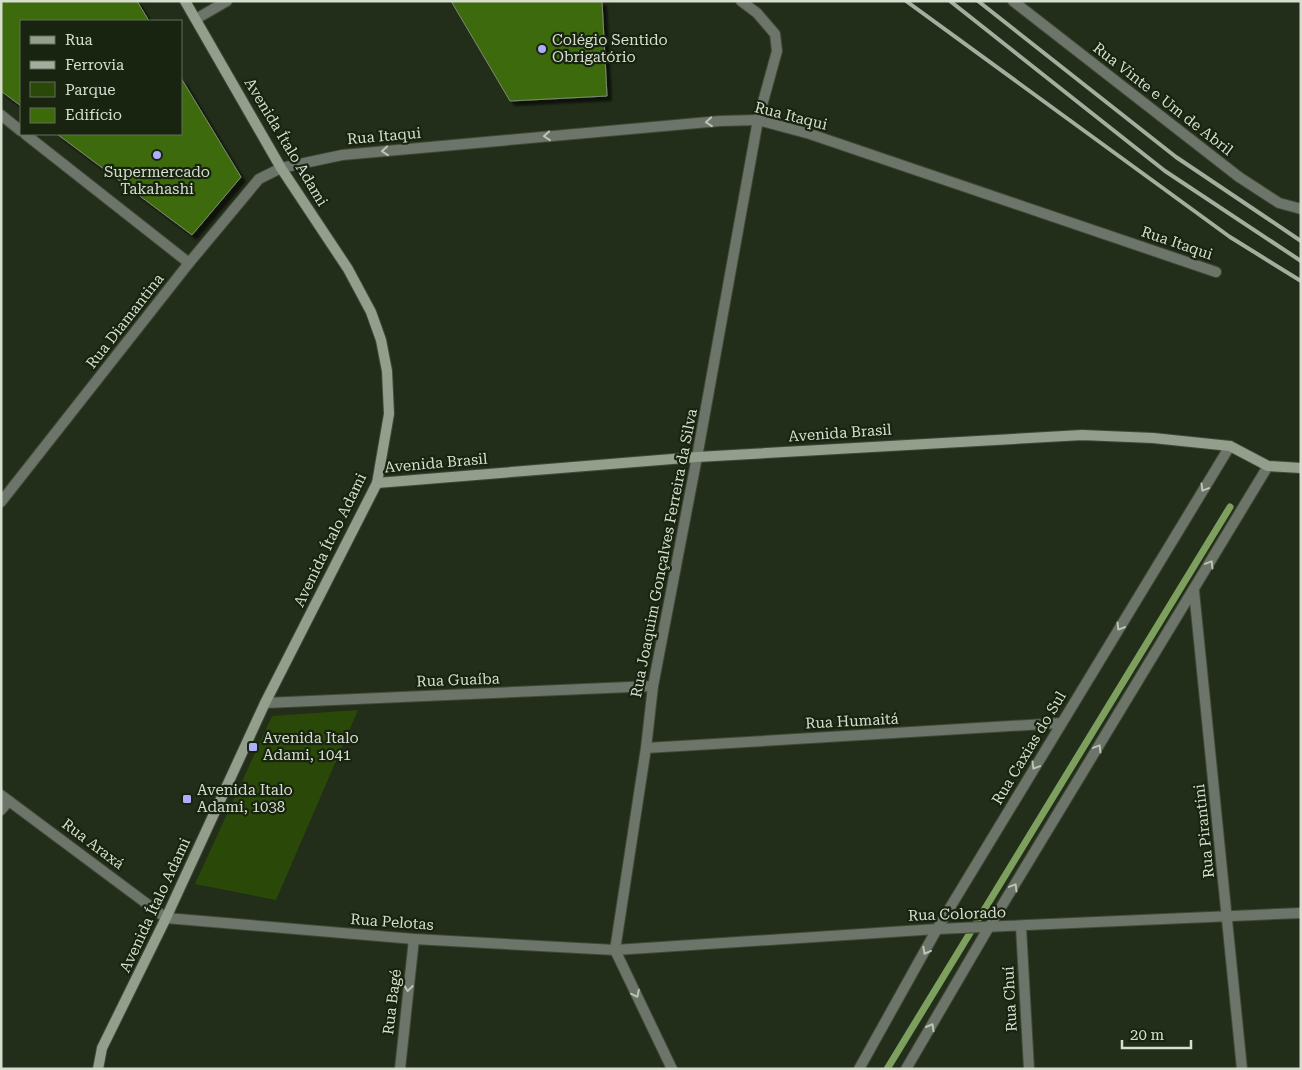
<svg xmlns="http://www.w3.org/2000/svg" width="1302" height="1070" font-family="'Roboto Serif',serif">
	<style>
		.green { fill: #2a4909 }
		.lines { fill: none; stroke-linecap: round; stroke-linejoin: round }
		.stream { stroke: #7ea05f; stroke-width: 7 }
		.building { fill: #3d6a09; stroke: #7d8c73; filter: url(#shadow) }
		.lane-casing { stroke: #3f4a36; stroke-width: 12 }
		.street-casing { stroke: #3f4a36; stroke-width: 12 }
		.secondary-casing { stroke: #3f4a36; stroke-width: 12 }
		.lane { stroke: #6d7469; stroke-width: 10 }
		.street { stroke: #6d7469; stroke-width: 10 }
		.secondary { stroke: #939e8c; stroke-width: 10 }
		.rail { stroke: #a4ae9e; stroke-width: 4 }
		.oneway { stroke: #bcc4b6 }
		.poi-dot { fill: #adaffb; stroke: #18240f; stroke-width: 2 }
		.labels { text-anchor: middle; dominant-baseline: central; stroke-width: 4.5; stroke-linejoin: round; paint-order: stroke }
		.poi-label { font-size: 15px; fill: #d6ded0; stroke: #18240f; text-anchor: start }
		.street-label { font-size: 15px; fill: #d6ded0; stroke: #18240f }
	</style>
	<defs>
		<filter id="shadow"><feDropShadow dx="4.5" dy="4.5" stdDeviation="1" flood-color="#0009"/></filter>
	</defs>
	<rect width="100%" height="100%" fill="#222e19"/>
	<polygon class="green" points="358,710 276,900 195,884 272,716"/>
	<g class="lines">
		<polyline class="stream" points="887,1069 1230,507"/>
	</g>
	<g class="building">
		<polygon points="1,1 137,1 149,21 21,21 21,106 1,91"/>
		<polygon points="451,1 602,1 607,96 510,101"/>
		<polygon points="181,78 241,177 192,235 57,134 181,134"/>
	</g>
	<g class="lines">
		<g class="lane-casing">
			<polyline id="lane" points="196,19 227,1"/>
		</g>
		<g class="street-casing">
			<g id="street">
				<polyline points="1013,1 1239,177 1279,203 1301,209"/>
				<polyline points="1,115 21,131"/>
				<polyline points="25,134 189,263"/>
				<polyline points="1,502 189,263 259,179 281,168 342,155 720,121 758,120 810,134 1216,272"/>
				<polyline points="1194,591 1242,1069"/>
				<polyline points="265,703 653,686"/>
				<polyline points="646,748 1061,723"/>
				<polyline points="1,795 166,918 414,939 615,950 937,929 1301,913"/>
				<polyline points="1,810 9,801"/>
				<polyline points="1021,927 1029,1069"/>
				<polyline points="400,1069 414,939"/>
				<polyline points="672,1069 615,950 646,748 653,686 697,457 758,120 777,51 775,34 757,13 741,1"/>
				<polyline points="859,1069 937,929 1230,446"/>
				<polyline points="906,1069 989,927 1268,466"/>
			</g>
		</g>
		<g class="secondary-casing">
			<g id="secondary">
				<polyline points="377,483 697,457 1082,435 1153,438 1230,446 1268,466 1301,468"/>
				<polyline points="98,1069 102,1048 166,918 265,703 377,483 389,414 387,371 381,340 371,312 348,269 281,168 185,1"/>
			</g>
		</g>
		<use href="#lane" class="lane"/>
		<use href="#street" class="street"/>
		<use href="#secondary" class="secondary"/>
		<g class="rail">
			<polyline points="906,1 1230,237 1301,281"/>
			<polyline points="950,1 1165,171 1301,261"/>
			<polyline points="978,1 1176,157 1301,241"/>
		</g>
	</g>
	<defs><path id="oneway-chevron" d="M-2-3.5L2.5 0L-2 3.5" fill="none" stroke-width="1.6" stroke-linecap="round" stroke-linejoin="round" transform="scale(1.25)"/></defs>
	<g class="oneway">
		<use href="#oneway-chevron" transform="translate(709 122) rotate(175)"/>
		<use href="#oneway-chevron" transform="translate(547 136) rotate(175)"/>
		<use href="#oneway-chevron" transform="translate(385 151) rotate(175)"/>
		<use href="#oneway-chevron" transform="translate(1204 488) rotate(121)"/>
		<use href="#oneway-chevron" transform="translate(1210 564) rotate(-59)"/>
		<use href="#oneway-chevron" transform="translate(1120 627) rotate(121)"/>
		<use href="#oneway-chevron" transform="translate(1098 748) rotate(-59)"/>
		<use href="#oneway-chevron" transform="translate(1035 766) rotate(121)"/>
		<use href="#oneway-chevron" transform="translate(1014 887) rotate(-59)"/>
		<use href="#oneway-chevron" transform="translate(926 951) rotate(119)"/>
		<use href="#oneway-chevron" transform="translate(408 988) rotate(97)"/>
		<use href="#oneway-chevron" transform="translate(636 994) rotate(64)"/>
		<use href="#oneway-chevron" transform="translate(931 1027) rotate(-60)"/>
	</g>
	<g class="poi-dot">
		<circle cx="542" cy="49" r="5"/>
		<circle cx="157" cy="155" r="5"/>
		<rect x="248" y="742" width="10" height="10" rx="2.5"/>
		<rect x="182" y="794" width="10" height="10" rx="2.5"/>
	</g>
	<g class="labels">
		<g class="poi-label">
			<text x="552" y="40">Colégio Sentido<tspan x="552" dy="17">Obrigatório</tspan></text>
			<text x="157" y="172" text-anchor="middle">Supermercado<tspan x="157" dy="17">Takahashi</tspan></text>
			<text x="263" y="738">Avenida Italo<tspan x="263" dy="17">Adami, 1041</tspan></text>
			<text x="197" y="790">Avenida Italo<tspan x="197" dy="17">Adami, 1038</tspan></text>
		</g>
		<g class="street-label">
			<text transform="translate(1163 99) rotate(38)">Rua Vinte e Um de Abril</text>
			<text transform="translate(791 116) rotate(14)">Rua Itaqui</text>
			<text transform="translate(384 136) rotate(-5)">Rua Itaqui</text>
			<text transform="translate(286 142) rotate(59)">Avenida Ítalo Adami</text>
			<text transform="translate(1177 243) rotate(19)">Rua Itaqui</text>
			<text transform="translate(125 321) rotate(-52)">Rua Diamantina</text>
			<text transform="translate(840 433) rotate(-4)">Avenida Brasil</text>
			<text transform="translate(436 463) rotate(-5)">Avenida Brasil</text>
			<text transform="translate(330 540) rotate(-64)">Avenida Ítalo Adami</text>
			<text transform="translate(664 553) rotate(-79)">Rua Joaquim Gonçalves Ferreira da Silva</text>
			<text transform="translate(458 680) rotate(-2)">Rua Guaíba</text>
			<text transform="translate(852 721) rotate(-3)">Rua Humaitá</text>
			<text transform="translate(1029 748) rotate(-59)">Rua Caxias do Sul</text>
			<text transform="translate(1204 831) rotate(-96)">Rua Pirantini</text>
			<text transform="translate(93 844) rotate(37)">Rua Araxá</text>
			<text transform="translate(155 905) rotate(-65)">Avenida Ítalo Adami</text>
			<text transform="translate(957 914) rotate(-2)">Rua Colorado</text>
			<text transform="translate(392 922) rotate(4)">Rua Pelotas</text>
			<text transform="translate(1010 999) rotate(-93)">Rua Chuí</text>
			<text transform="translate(392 1002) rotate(-83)">Rua Bagé</text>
		</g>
	</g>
	<rect width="1302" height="1070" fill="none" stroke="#d6ded0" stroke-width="5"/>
	<rect x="20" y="20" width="162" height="115" fill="#18240f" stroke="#646e5c"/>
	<rect x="30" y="36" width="25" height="8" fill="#939e8c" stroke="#646e5c"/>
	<text x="65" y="45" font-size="15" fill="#d6ded0">Rua</text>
	<rect x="30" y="61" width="25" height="8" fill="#a4ae9e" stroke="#646e5c"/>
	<text x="65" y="70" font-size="15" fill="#d6ded0">Ferrovia</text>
	<rect x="30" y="82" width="25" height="15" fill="#2a4909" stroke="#646e5c"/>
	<text x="65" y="95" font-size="15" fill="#d6ded0">Parque</text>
	<rect x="30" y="108" width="25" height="15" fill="#3d6a09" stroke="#646e5c"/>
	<text x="65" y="120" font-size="15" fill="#d6ded0">Edifício</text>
	<path d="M1122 1040v8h69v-8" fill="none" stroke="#d6ded0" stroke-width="2.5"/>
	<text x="1130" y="1040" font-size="15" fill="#d6ded0" stroke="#18240f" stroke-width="4" paint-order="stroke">20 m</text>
</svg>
